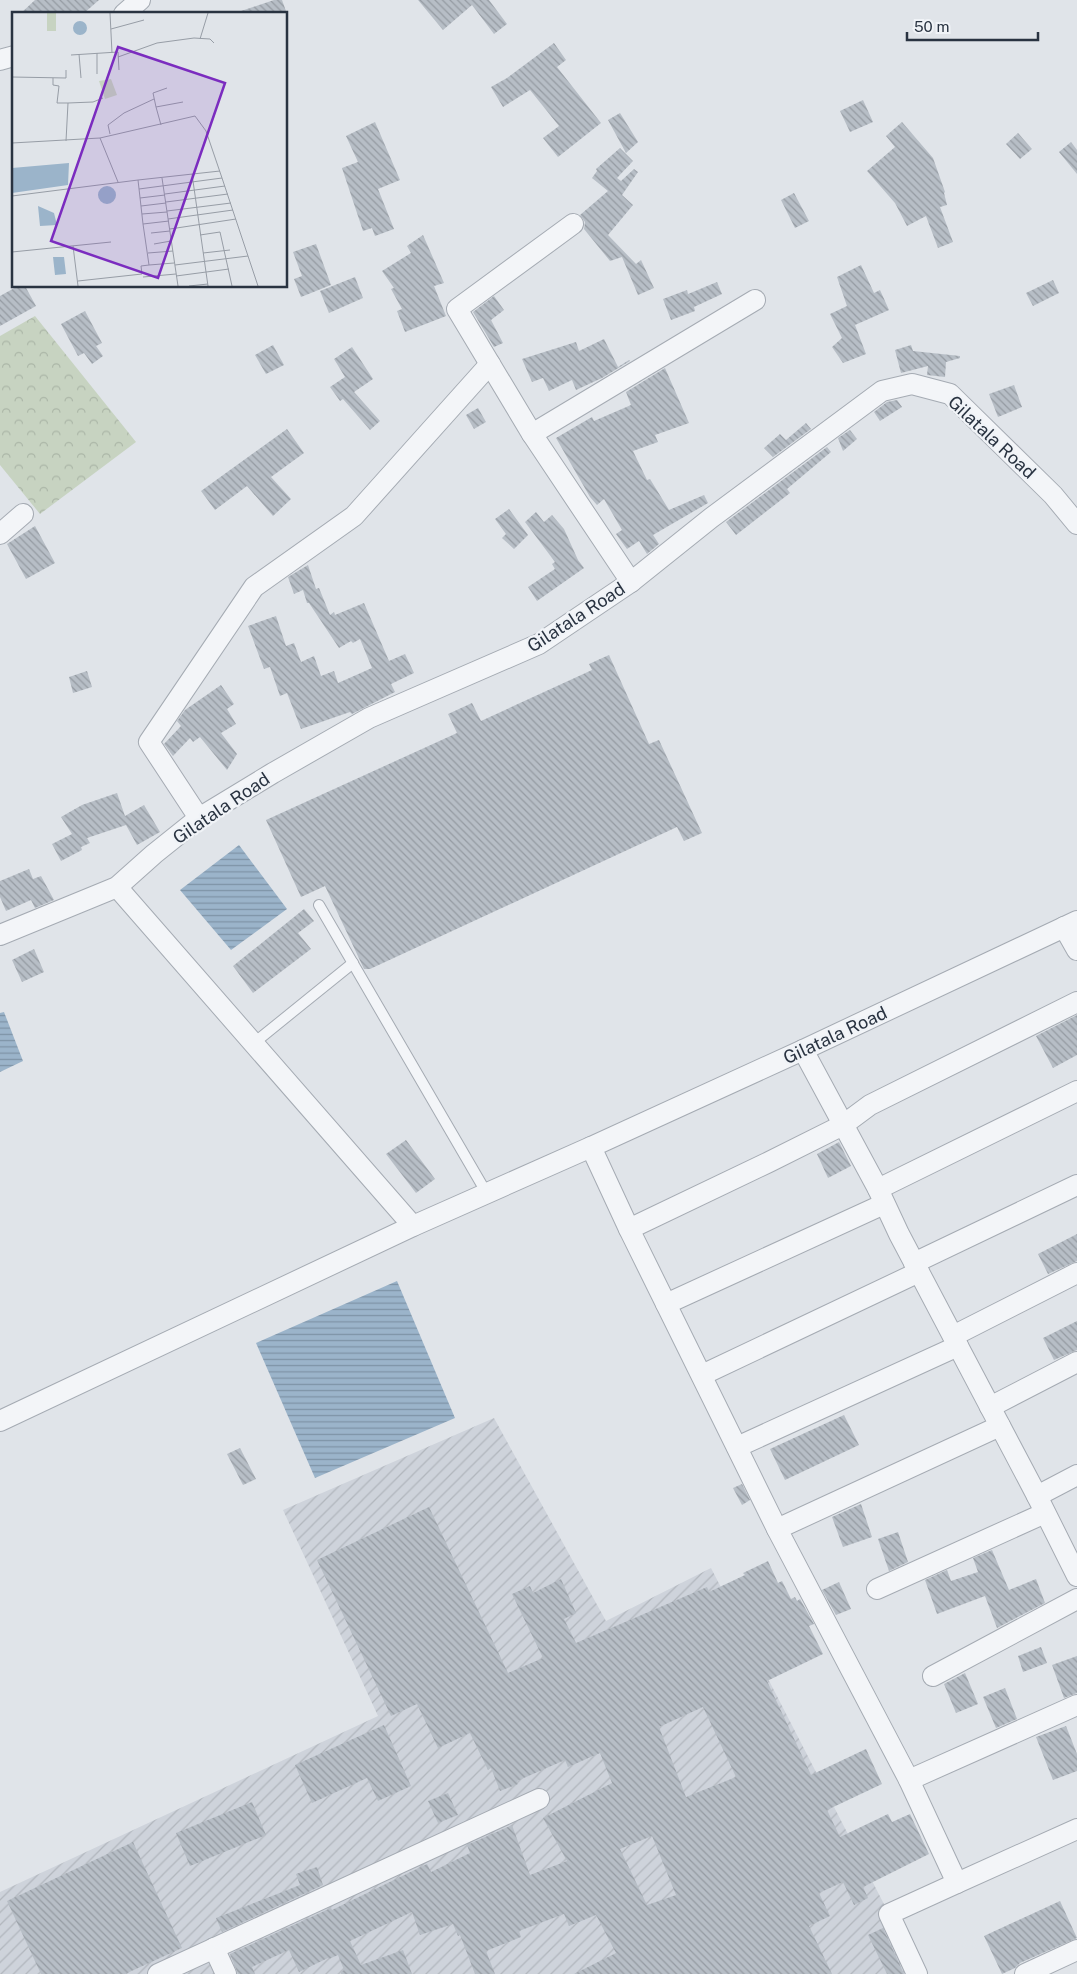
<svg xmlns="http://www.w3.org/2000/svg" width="1077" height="1974" font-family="'Public Sans',sans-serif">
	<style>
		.industrial { fill: url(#industrial-furrows) }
		.park { fill: url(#park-crowns) }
		.water { fill: url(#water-rules) }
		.building { fill: url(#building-back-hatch); fill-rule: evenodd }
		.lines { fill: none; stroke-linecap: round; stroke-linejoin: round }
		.lane-casing { stroke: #a5abb3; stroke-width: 12 }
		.street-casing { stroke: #a5abb3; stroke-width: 22 }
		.lane { stroke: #f3f5f8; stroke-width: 10 }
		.street { stroke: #f3f5f8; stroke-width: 20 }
		.labels { text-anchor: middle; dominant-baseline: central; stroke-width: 4.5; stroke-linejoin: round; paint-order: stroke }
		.street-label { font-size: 18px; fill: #293341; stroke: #f0f3f7 }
		.inset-road { fill: none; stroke: #979da6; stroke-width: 1 }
		.view { fill: #7b2cbf; fill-opacity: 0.15; stroke: #7b2cbf; stroke-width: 2.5 }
		.inset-edge { fill: none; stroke: #293341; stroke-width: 2.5 }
	</style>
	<defs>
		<pattern id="industrial-furrows" width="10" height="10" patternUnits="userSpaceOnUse" patternTransform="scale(1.25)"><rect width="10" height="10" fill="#ced3db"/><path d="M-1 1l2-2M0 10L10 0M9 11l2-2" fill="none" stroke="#b1b6bd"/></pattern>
		<pattern id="park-crowns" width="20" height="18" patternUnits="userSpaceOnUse" patternTransform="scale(1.25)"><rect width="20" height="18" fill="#c7d3c1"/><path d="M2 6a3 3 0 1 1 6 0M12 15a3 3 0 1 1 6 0" fill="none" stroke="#abb6a7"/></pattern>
		<pattern id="water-rules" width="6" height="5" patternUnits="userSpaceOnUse" patternTransform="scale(1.25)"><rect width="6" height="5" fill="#9bb4ca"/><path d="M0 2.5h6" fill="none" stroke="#7e93a6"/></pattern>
		<pattern id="building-back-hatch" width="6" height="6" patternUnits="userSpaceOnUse" patternTransform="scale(1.25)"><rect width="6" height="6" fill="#b7bec6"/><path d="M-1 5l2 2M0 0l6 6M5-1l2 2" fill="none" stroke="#959ba2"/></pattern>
	</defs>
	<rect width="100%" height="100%" fill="#e0e4e9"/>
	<polygon class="industrial" points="494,1418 606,1621 711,1568 920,1974 0,1974 0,1892 378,1716 283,1510"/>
	<polygon class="park" points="35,316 136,442 40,514 0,465 0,336"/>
	<g class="water">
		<polygon points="239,845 287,909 231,950 180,890"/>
		<polygon points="4,1012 23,1061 0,1072 0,1013"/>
		<polygon points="397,1281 455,1418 315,1478 256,1343"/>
	</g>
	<g class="building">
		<polygon points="35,0 99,0 83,14 20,14"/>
		<polygon points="274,0 282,0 287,14 241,14 241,11"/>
		<polygon points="418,0 489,0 507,24 494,34 472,5 443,30"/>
		<polygon points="554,43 566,60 557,67 601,123 558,157 543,138 559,126 530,90 503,107 491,87 507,78"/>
		<polygon points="863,100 873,122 850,132 840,111"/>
		<polygon points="620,113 638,142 626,153 608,120"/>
		<polygon points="375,122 400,180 378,189 394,229 375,236 372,228 363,231 342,168 358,162 346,136"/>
		<polygon points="902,122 933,158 945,192 944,193 947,205 940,207 953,242 938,248 926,216 907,226 895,203 867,171 895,147 886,136"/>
		<polygon points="1018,133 1032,149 1020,159 1006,144"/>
		<polygon points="1071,142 1077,150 1077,174 1059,152"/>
		<polygon points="620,148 633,161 617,178 621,181 634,169 638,172 622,195 633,205 608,235 636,264 641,260 654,288 638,295 622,257 610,261 584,229 585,222 580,215 608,191 592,178 597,171 596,169"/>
		<polygon points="794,193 809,221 795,228 781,200"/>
		<polygon points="423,235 444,283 434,286 446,316 405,332 397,311 402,309 391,289 394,288 382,271 411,253 407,246"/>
		<polygon points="316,244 331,285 301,297 294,279 302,276 293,252"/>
		<polygon points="861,265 874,293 880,290 889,310 855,325 866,354 843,363 832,347 842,338 830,314 847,306 837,277"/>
		<polygon points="355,277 363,298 329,313 320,291"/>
		<polygon points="1053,280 1059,293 1033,306 1026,293"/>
		<polygon points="717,282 722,294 694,307 695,311 671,320 663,299 687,290 688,294"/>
		<polygon points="18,286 25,286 36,306 0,326 0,296"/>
		<polygon points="494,296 504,310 491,320 503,343 494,347 473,312"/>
		<polygon points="85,311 102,343 96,346 103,356 92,364 84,353 78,356 61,324"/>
		<polygon points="604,339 618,367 629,360 630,361 602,378 576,390 572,380 549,391 543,378 532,382 522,359 576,342 579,351"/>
		<polygon points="273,345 284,365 266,374 255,355"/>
		<polygon points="911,345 913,351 960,356 960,358 946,362 945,377 927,375 928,366 901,373 895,350"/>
		<polygon points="352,347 373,379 354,392 380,421 370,430 343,399 340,401 330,387 345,377 334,359"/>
		<polygon points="665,368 689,423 655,435 658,442 633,451 647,480 650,479 669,510 704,495 708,503 653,535 659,544 647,554 639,541 627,549 616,534 622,530 604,499 597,505 590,497 556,438 592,417 594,421 631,405 626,392"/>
		<polygon points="1014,385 1022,407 998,417 989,394"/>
		<polygon points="897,400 902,407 880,421 874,412 887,402"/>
		<polygon points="478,408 486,422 474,429 466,415"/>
		<polygon points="806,423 811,429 773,457 764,448 780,434 786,440"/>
		<polygon points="287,429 304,453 271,477 291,499 273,516 247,486 215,510 201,491"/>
		<polygon points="850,430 857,439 843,451 838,438"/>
		<polygon points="827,447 831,452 787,489 790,493 736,535 726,522"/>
		<polygon points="509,509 528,535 514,549 502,538 506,534 495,519"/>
		<polygon points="536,512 544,522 552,515 564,529 578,560 584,568 537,601 528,587 555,569 552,564 555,562 525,522"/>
		<polygon points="35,526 55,563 26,579 7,544"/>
		<polygon points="308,565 316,589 319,588 330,615 334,612 335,615 364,603 389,661 405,654 414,673 391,684 395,692 352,714 350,712 301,729 287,693 280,696 270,667 264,669 248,626 276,616 286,646 294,643 301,662 314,656 321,676 334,671 338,683 372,668 360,639 353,643 351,641 339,648 309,603 307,603 303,590 294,594 288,577"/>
		<polygon points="609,655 649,744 659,740 702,833 684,841 677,827 370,969 364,969 325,886 301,897 266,820 457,733 448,714 472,703 481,721 592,670 589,664"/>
		<polygon points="87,671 92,687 73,693 69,677"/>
		<polygon points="221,685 234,704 227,709 236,724 221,733 237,754 227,770 200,737 193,742 190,738 173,756 164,744 181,726 177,721 185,710"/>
		<polygon points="117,793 125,816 144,805 160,832 137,845 126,825 87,838 90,843 81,847 82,850 61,861 52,844 72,834 61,817 82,805"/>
		<polygon points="29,869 33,879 41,876 54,900 35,908 31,900 6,911 0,897 0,881"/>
		<polygon points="304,909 314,921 298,933 311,949 253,993 233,966"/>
		<polygon points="34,949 44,972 22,982 12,960"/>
		<polygon points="1077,1015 1077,1055 1053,1068 1036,1036"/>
		<polygon points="406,1140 435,1179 416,1193 386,1154"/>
		<polygon points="839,1142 851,1166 828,1178 817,1154"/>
		<polygon points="1077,1234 1077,1261 1048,1274 1038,1254"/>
		<polygon points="1077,1321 1077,1350 1054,1360 1043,1338"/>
		<polygon points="844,1415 859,1445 785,1480 770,1449"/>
		<polygon points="240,1448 256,1479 243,1485 227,1454"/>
		<polygon points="742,1484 750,1500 742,1505 733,1488"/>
		<polygon points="861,1504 872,1537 843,1547 832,1517"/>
		<path d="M429,1507L508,1673L543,1658L512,1594L530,1586L533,1593L561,1579L576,1613L564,1619L576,1643L707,1587L709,1592L745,1575L743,1573L768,1561L778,1583L782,1581L791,1599L795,1597L797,1601L800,1599L814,1624L809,1626L823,1654L767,1681L811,1775L866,1749L882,1784L827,1810L840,1837L888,1814L892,1822L910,1814L929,1854L863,1887L868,1898L854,1905L843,1882L819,1893L830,1916L809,1926L832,1974H574L616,1953L596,1915L569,1926L564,1914L519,1931L521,1937L486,1951L495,1974H475L460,1935L458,1936L453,1924L420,1935L412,1912L350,1941L361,1965L403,1950L412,1974H341V1972L344,1970L338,1955L329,1959L328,1958L299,1972L289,1950L252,1967L255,1974H238L230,1954L331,1908L332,1910L427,1864L431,1872L470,1853L467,1845L512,1825L530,1875L567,1861L543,1818L612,1783L600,1753L568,1767L565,1760L517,1781L518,1784L500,1791L491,1768L488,1770L470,1733L438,1748L417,1704L391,1716L317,1560ZM703,1707L736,1777L686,1797L659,1727ZM652,1836L676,1895L647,1905L620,1849Z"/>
		<polygon points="898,1532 908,1562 889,1571 878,1539"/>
		<polygon points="992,1550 1009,1590 1036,1579 1045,1603 997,1628 985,1596 937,1614 925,1580 947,1570 951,1581 978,1572 973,1558"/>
		<polygon points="839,1582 851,1609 836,1615 822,1590"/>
		<polygon points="1041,1647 1047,1663 1023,1672 1018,1656"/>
		<polygon points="1077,1656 1077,1693 1064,1698 1052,1665"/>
		<polygon points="965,1673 978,1704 956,1713 944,1684"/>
		<polygon points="1005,1688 1017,1719 996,1728 983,1697"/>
		<polygon points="384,1725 411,1786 378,1801 367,1778 312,1803 295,1765"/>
		<polygon points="1066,1726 1077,1754 1077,1771 1053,1780 1036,1737"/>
		<polygon points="448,1793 458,1815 438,1823 428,1801"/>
		<polygon points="252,1802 266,1835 190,1866 176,1833"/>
		<polygon points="133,1842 182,1948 125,1974 41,1974 7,1901"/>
		<polygon points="317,1867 323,1885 222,1932 216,1918 300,1885 296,1874"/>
		<polygon points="1060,1901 1077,1938 1020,1963 1015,1968 1002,1974 984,1936"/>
		<polygon points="883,1928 904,1974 887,1974 868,1935"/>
	</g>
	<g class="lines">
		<g class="lane-casing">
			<g id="lane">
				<polyline points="319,905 486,1192"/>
				<polyline points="254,1043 353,963"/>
			</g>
		</g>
		<g class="street-casing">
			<g id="street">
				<polyline points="124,14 140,0"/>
				<polyline points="0,60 14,56"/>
				<polyline points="532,434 457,309 573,224"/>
				<polyline points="0,534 23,514"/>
				<polyline points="631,582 532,434 755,300"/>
				<polyline points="199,818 149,742 254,587 354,516 490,364"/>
				<polyline points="117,887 413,1226"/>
				<polyline points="1064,927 1077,950"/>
				<polyline points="0,935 117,887 154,854 199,818 273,773 369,718 539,644 631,582 711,518 882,391 912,384 950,394 1053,495 1077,524"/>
				<polyline points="803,1050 878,1189 899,1234 1037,1496 1077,1576"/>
				<polyline points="591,1147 803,1050 1077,921"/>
				<polyline points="878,1189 1077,1091"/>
				<polyline points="629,1229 769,1162 843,1125 870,1105 1077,1002"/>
				<polyline points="914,1263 1077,1185"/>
				<polyline points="666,1304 884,1204"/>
				<polyline points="953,1336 1077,1273"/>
				<polyline points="702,1375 919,1272"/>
				<polyline points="990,1407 1077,1362"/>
				<polyline points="0,1421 413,1226 591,1147 629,1229 777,1529"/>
				<polyline points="737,1447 958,1346"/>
				<polyline points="1037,1496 1077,1475"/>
				<polyline points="877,1589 1045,1513"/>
				<polyline points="933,1676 1077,1599"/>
				<polyline points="909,1780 1077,1705"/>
				<polyline points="957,1883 1077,1829"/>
				<polyline points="214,1948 226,1974"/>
				<polyline points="158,1974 539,1799"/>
				<polyline points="917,1974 889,1914 957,1883 909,1780 777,1529 1000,1426"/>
				<polyline points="1025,1974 1077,1950"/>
			</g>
		</g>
		<use href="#lane" class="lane"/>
		<use href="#street" class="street"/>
	</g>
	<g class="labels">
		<g class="street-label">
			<text transform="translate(992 437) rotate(43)">Gilatala Road</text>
			<text transform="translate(576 617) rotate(-33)">Gilatala Road</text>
			<text transform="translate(221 808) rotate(-34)">Gilatala Road</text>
			<text transform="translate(835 1035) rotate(-25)">Gilatala Road</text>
		</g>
	</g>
	<g transform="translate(12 12)">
		<rect width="275" height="275" fill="#e0e4e9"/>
		<path d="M35,1H44V19H35ZM99,67L105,83L93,87L87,69Z" fill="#c7d3c1"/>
		<path d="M61 16a7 7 0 1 1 14 0a7 7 0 1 1-14 0ZM57,151L56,173L0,181V156ZM86 183a9 9 0 1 1 18 0a9 9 0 1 1-18 0ZM26,194L42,201L45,213L28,214ZM41,245H52L54,262L43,263Z" fill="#9bb4ca"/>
		<path class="inset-road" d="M98,1L100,41M99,17L132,8M188,27L196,1M85,41V62M67,42L69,66M59,43L106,40L107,58M106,45L145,31L182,26L198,27L202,31M0,65L54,66V58M41,66V73L47,74L45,91H56M144,95L141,81L155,76M149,113L144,95L171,90M98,122L96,113L112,101L142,87M88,126L106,170M54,129L56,91L81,90L91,86M0,131L88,126L183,104L194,119L210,166M180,162L196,274M150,166L166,274M126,168L208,159M127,177L210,166L246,274M153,182L213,174M0,184L126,168L131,212M128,186L153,183M154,190L216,182M129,194L154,191M155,199L219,191M130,202L155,200M156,207L221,198M158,217L224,207M139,221L158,219M188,223L208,220L220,274M142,232L159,229M61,234L66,274M0,240L99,230M136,241L161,239M191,241L218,238M137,253L162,251M163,253L236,244M164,264L217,257M131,265L164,262M66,269L130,262L129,254L137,253L131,212L157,209M177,274L196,272"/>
		<path class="view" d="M106,35L213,71L146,266L39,229Z"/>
		<rect width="275" height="275" class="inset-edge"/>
	</g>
	<path d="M907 32v8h131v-8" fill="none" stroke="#293341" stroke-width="2.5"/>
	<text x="914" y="32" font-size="15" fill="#293341" stroke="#f0f3f7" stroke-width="4" paint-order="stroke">50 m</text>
</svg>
